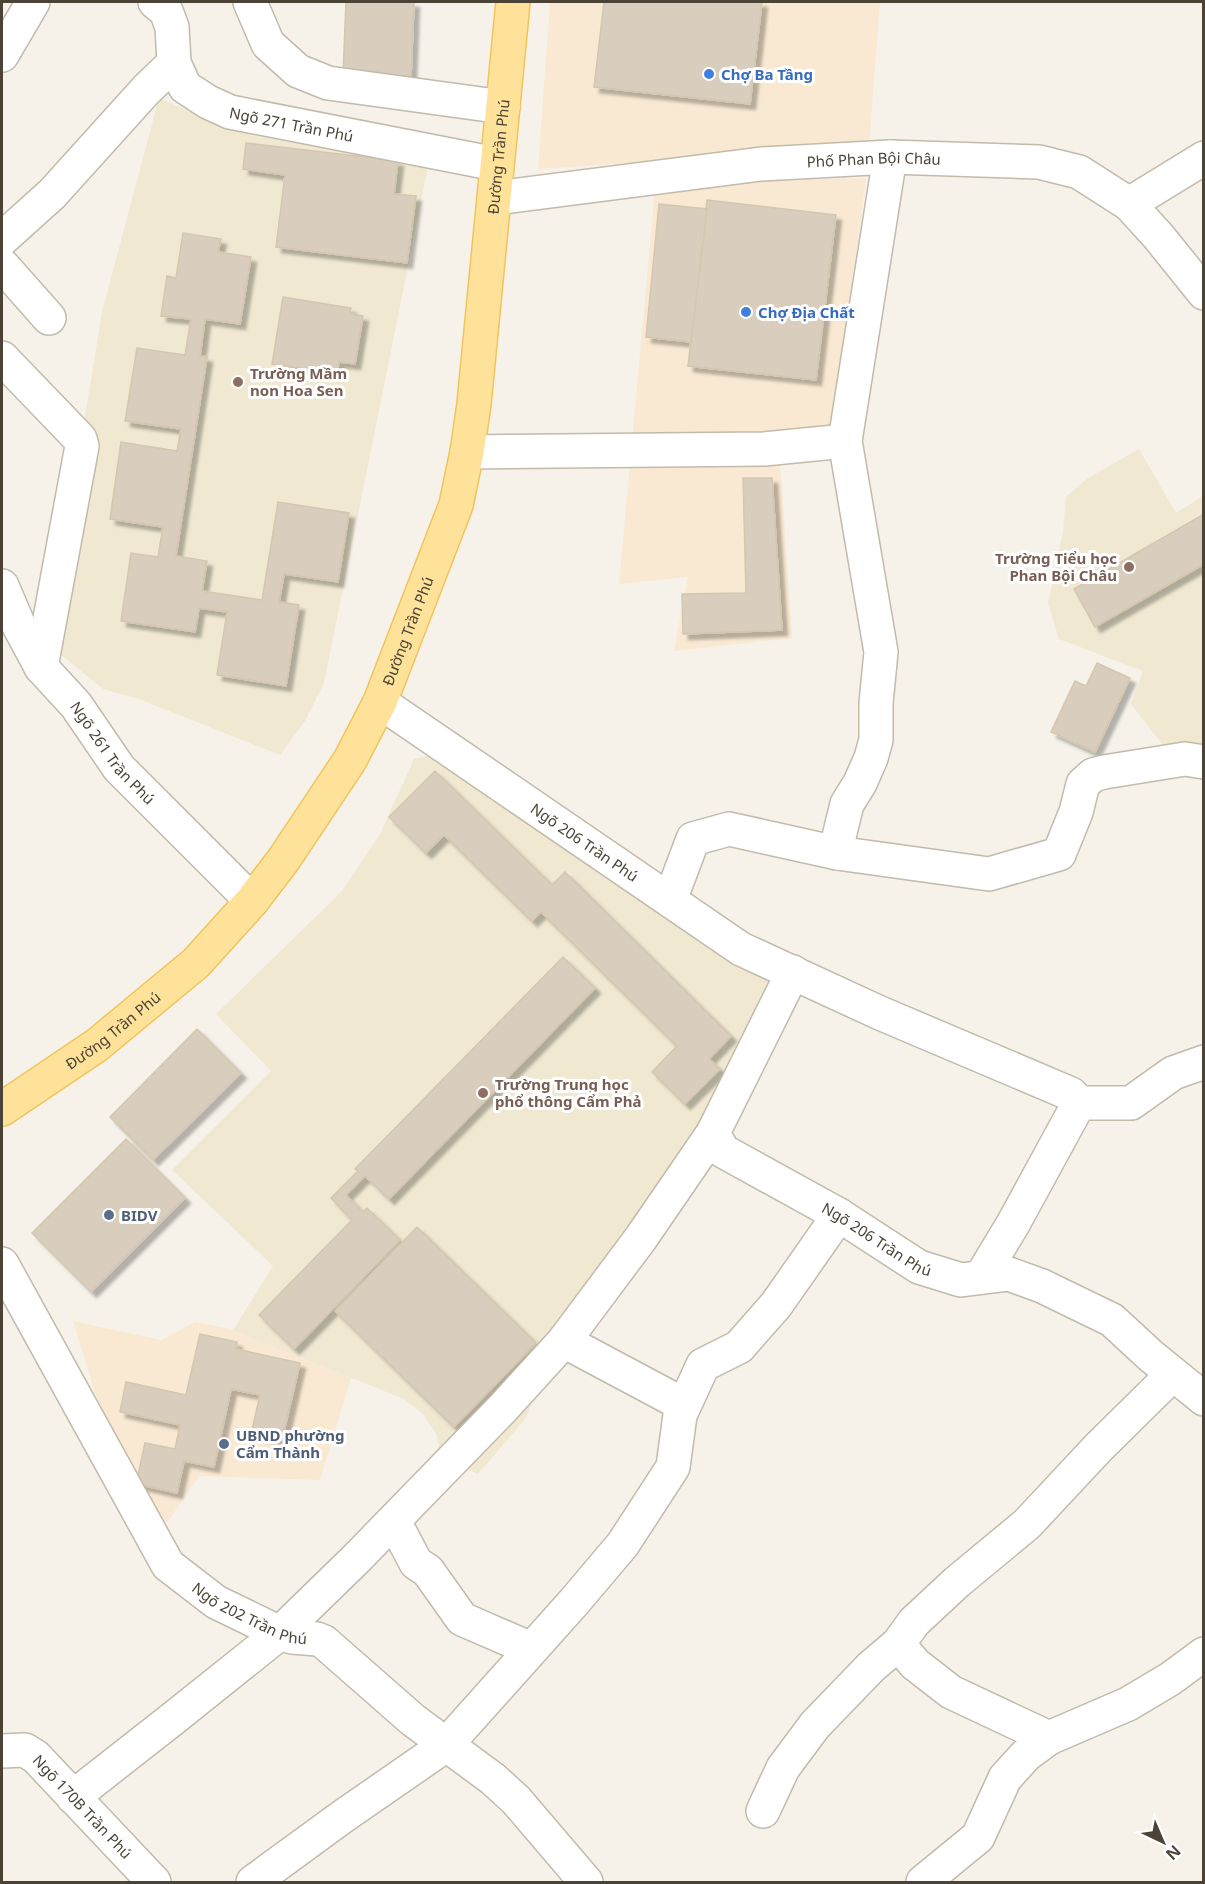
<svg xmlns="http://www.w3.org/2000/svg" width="1205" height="1884" font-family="'Noto Sans',sans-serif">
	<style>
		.commercial { fill: #f9e9d2 }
		.education { fill: #f0e8d1 }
		.building { fill: #d9cebd; stroke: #d4c6af; stroke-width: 1.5; filter: url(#shadow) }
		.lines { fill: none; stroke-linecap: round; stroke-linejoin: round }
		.minor-casing { stroke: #c2baaa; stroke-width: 36 }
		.major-casing { stroke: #f0c45d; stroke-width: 36 }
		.minor { stroke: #fff; stroke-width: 33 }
		.major { stroke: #ffe299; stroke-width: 33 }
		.shop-dot { fill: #3f7fe0; stroke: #fff; stroke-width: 2 }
		.education-dot { fill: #8d6e63; stroke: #fff; stroke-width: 2 }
		.service-dot { fill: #5c6f8a; stroke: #fff; stroke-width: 2 }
		.labels { text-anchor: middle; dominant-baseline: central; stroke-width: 6; stroke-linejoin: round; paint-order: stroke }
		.shop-label { font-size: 15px; font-weight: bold; fill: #366cbe; stroke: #fff; text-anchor: start }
		.street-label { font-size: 15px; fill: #4a4336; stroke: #fff }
		.education-label { font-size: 15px; font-weight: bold; fill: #785e54; stroke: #fff; text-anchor: start }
		.service-label { font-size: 15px; font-weight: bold; fill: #4e5e75; stroke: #fff; text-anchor: start }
	</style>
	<defs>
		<filter id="shadow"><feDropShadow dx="5.5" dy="5.5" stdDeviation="1.5" flood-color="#0004"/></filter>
	</defs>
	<rect width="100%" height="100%" fill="#f6f2e9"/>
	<g class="commercial">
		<polygon points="550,2 880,2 869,147 538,169"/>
		<polygon points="866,178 832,434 779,445 792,638 674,651 688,577 619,584 655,189 707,181"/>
		<polygon points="73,1321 161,1340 195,1322 237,1330 351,1378 320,1480 199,1476 167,1523 149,1504 101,1412"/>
	</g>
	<g class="education">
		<polygon points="159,98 223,127 430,157 324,683 305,721 280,755 139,699 103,689 48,644 102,312"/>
		<polygon points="1139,449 1176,513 1203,496 1203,752 1166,749 1131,704 1143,671 1059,639 1048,603 1063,532 1066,497 1088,478"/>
		<polygon points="432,755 609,881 771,981 708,1116 548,1362 526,1418 478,1474 440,1455 437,1435 424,1415 404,1399 233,1330 273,1266 172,1170 271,1071 216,1014 341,892 379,836 414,759"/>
	</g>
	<g class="building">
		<polygon points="346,2 414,2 411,77 343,75"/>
		<polygon points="604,2 762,2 750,104 594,87"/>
		<polygon points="246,143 398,161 394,194 416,196 407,263 276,247 285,175 243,169"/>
		<polygon points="707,200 836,215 816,380 688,366"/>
		<polygon points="659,204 707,209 691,342 646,337"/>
		<polygon points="183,233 221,239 218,252 251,257 240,324 205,319 200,356 207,357 176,556 207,561 202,591 262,600 278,502 349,513 338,582 284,574 279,602 299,605 286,686 217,675 227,612 199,608 195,632 121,621 131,553 158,557 163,527 110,519 121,442 177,451 181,429 125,421 137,348 185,355 191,319 161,316 167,276 176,278"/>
		<polygon points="283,297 351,308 350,314 363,316 355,364 339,362 337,374 272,364"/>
		<polygon points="743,478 772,478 782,630 683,634 682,594 746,593"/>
		<polygon points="1204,514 1204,564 1095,627 1074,589"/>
		<polygon points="1097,663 1130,678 1095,752 1051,732 1075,681 1086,686"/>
		<polygon points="435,771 552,885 565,872 731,1036 709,1059 720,1069 685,1104 652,1072 677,1046 541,912 532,921 444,835 426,853 389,817"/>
		<polygon points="563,957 595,988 389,1199 365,1176 346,1195 363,1212 367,1208 400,1240 294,1349 259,1315 352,1220 331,1198 358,1171 355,1169"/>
		<polygon points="197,1029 241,1073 153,1160 110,1117"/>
		<polygon points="126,1139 185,1198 91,1292 32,1233"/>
		<polygon points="417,1227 536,1343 454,1427 335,1311"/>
		<polygon points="200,1334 237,1342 236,1349 300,1363 282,1440 251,1434 260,1395 231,1389 214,1467 184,1461 177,1493 136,1484 145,1443 175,1449 180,1425 120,1412 126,1382 186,1395"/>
	</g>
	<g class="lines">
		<g class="minor-casing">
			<g id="minor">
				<path id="s1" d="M155,2L166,11L172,27L174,63L185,87L208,102L230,112L496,164"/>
				<polyline points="250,2 268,44 298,71 328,83 503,107"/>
				<polyline points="2,55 33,2"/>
				<path id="s2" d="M495,198L761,164L890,157L1039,162L1079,172L1129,204L1159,237L1204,293"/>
				<polyline points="1129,204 1204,158"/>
				<polyline points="2,239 52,194 146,90 174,63"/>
				<polyline points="2,265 49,318"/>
				<polyline points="2,358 80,439 82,446 41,667"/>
				<polyline points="467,452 764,449 845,441"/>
				<path id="s3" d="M2,586L19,626L41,667L76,705L119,768L252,901"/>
				<path id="s4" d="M380,702L741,949L880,1013L1071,1094L1079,1103"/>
				<polyline points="837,853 837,845 847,804 860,783 871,758 876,740 876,703 881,652 845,441 890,157"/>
				<polyline points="670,900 693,839 729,829 837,853 989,874 1059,854 1076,812 1083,784 1093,775 1104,772 1185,759 1204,762"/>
				<path id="s5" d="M793,972L713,1133L723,1151L839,1215L919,1267L961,1280L1009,1274L1042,1286L1112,1320L1151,1356L1204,1399"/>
				<polyline points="1079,1103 1131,1103 1173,1073 1204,1062"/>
				<path id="s6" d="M2,1264L168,1565L216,1602L280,1633L292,1637L317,1639L324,1642L413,1720L493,1779L516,1800L586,1882"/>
				<polyline points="981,1277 1013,1224 1079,1103"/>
				<polyline points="564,1341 684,1405"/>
				<polyline points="394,1521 416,1563 428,1571 462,1619 531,1649"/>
				<polyline points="898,1644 915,1664 951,1692 1049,1738"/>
				<path id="s7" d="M2,1751L25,1750L36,1757L154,1882"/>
				<polyline points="73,1797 175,1717 280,1633 357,1558 503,1408 564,1341 641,1238 713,1133"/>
				<polyline points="763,1811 783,1768 815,1725 871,1667 898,1644 914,1622 957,1582 1027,1524 1098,1448 1173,1374"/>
				<polyline points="253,1882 342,1817 446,1745 574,1602 623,1544 673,1467 680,1415 703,1365 739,1347 776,1305 839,1215"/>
				<polyline points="923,1882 978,1837 1005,1778 1026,1755 1049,1738 1128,1704 1170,1679 1204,1654"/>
			</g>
		</g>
		<g class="major-casing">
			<g id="major">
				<path id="s8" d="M2,1109L97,1045L196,963L252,901L284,859L350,760L380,702L456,505L467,452L474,404L513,2"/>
			</g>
		</g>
		<use href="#minor" class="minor"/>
		<use href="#major" class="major"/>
	</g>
	<g class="shop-dot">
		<circle cx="709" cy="74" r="6"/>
		<circle cx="746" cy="312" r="6"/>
	</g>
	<g class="education-dot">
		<circle cx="238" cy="382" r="6"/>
		<circle cx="1129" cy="567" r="6"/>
		<circle cx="483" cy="1093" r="6"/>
	</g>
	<g class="service-dot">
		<circle cx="109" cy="1215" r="6"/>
		<circle cx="224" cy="1444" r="6"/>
	</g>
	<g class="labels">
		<g class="shop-label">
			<text x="721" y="74">Chợ Ba Tầng</text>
			<text x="758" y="312">Chợ Địa Chất</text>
		</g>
		<g class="street-label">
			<text stroke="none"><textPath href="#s1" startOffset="208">Ngõ 271 Trần Phú</textPath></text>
			<text stroke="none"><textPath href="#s8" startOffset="1126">Đường Trần Phú</textPath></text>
			<text stroke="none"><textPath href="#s2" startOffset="381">Phố Phan Bội Châu</textPath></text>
			<text stroke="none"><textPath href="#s8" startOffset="640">Đường Trần Phú</textPath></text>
			<text stroke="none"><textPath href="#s3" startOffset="202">Ngõ 261 Trần Phú</textPath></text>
			<text stroke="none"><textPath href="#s4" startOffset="248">Ngõ 206 Trần Phú</textPath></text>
			<text stroke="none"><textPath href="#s8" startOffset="136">Đường Trần Phú</textPath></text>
			<text stroke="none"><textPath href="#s5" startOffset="378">Ngõ 206 Trần Phú</textPath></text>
			<text stroke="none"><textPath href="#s6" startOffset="440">Ngõ 202 Trần Phú</textPath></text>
			<text stroke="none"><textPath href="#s7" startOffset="104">Ngõ 170B Trần Phú</textPath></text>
		</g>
		<g class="education-label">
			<text x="250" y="373">Trường Mầm<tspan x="250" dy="17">non Hoa Sen</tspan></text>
			<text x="1117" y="558" text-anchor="end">Trường Tiểu học<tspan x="1117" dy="17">Phan Bội Châu</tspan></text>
			<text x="495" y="1084">Trường Trung học<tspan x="495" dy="17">phổ thông Cẩm Phả</tspan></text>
		</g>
		<g class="service-label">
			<text x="121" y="1215">BIDV</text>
			<text x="236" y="1435">UBND phường<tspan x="236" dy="17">Cẩm Thành</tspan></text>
		</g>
	</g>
	<rect width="1205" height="1884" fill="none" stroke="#4a4336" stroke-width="6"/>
	<g transform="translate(1163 1842) rotate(136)" stroke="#ffffff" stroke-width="4.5" paint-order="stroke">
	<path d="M0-4.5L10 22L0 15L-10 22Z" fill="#4a4336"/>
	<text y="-9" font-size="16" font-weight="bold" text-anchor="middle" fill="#4a4336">N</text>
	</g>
</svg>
